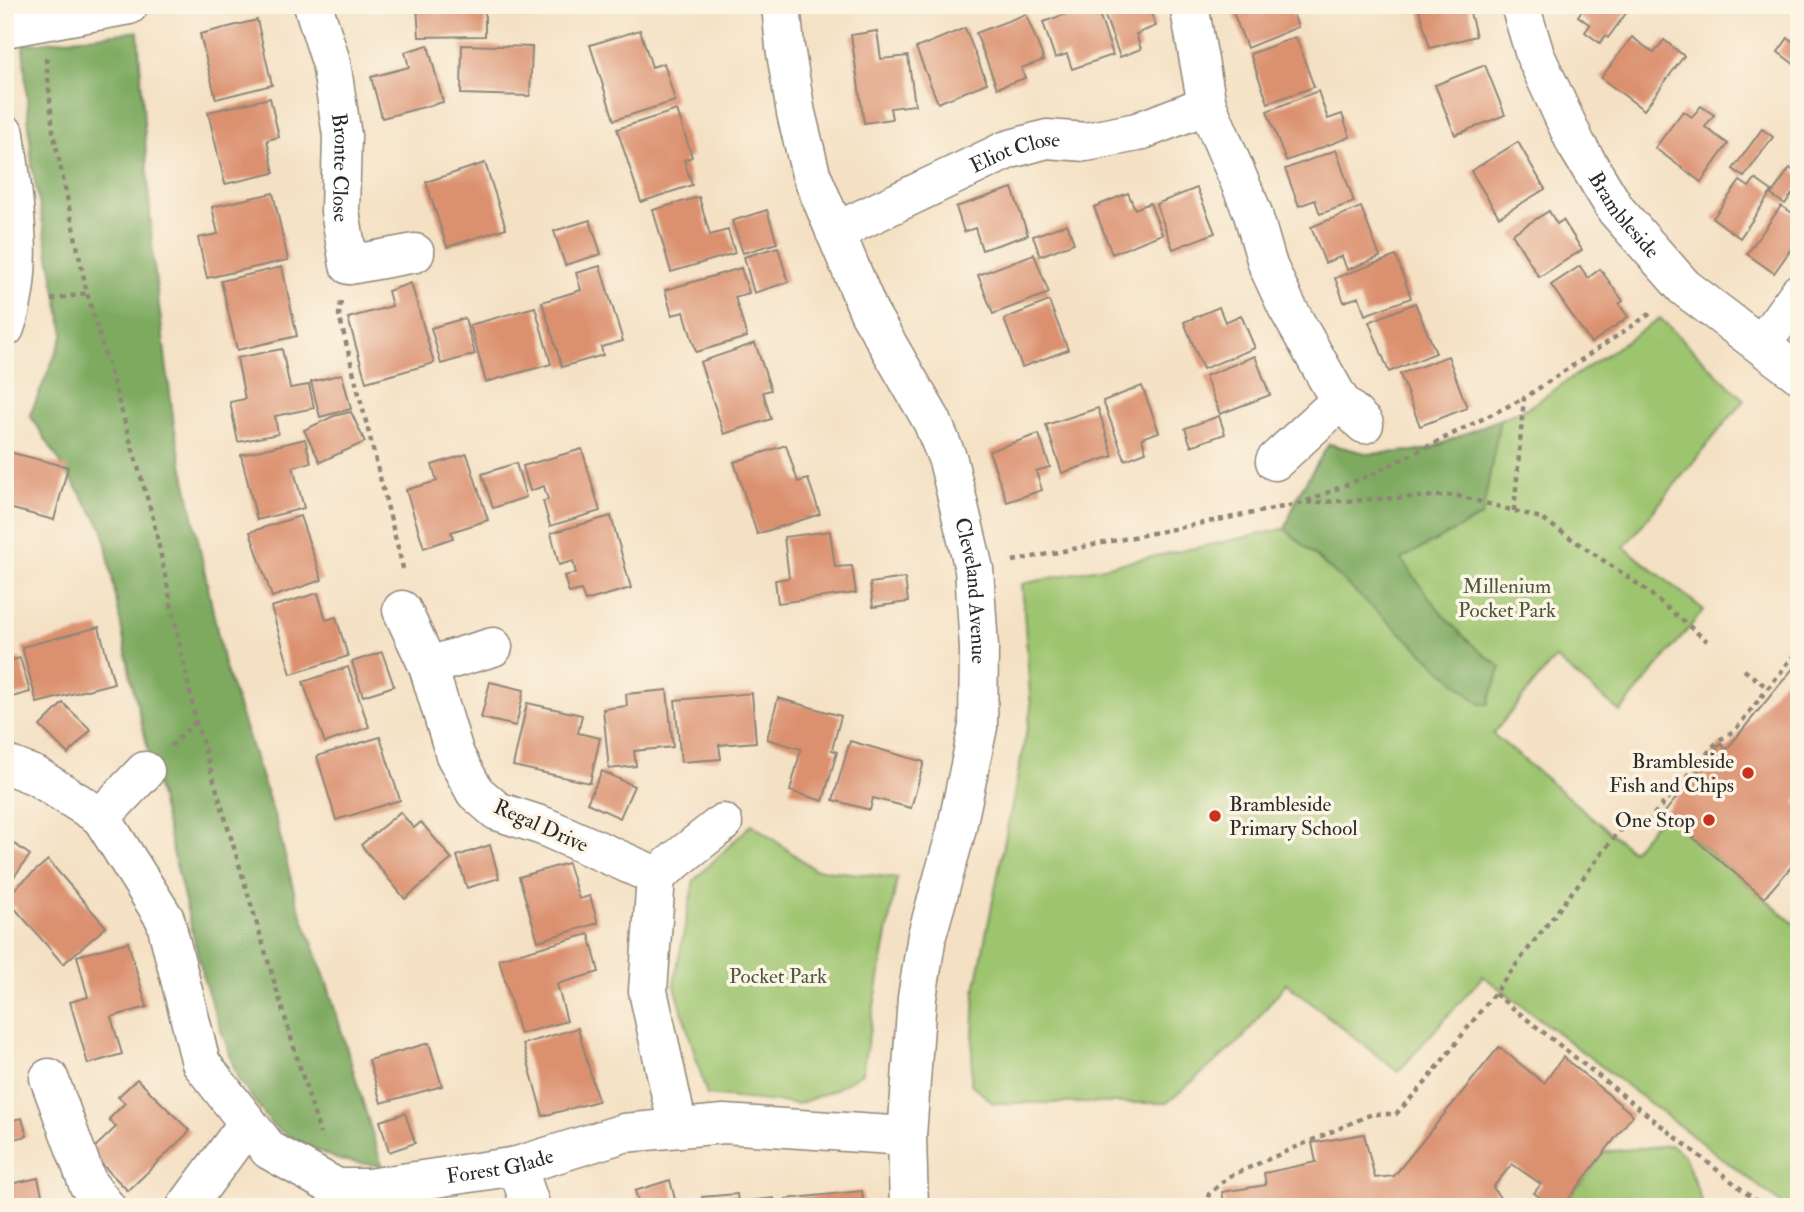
<svg xmlns="http://www.w3.org/2000/svg" width="1804" height="1212" font-family="'IM FELL Double Pica',serif">
	<style>
		.green { fill: #9dc46e; stroke: #64784c; stroke-width: 2 }
		.forest { fill: #7eaa61; stroke: #546a46; stroke-width: 2 }
		.building { fill: #db9170 }
		.lines { fill: none; stroke-linecap: round; stroke-linejoin: round }
		.minor-casing { stroke: #908678; stroke-width: 41 }
		.path { stroke: #908678; stroke-width: 4.5; stroke-dasharray: 5 5; stroke-linecap: butt }
		.minor { stroke: #fff; stroke-width: 38 }
		.poi-dot { fill: #c8321e; stroke: #fcf5e5; stroke-width: 2.5 }
		.labels { text-anchor: middle; dominant-baseline: central; stroke-width: 7; stroke-linejoin: round; paint-order: stroke }
		.street-label { font-size: 21px; fill: #2b2b2b; stroke: #fcf5e5 }
		.park-label { font-size: 21px; fill: #4d593f; stroke: #fcf5e5 }
		.poi-label { font-size: 21px; fill: #2b2b2b; stroke: #fcf5e5; text-anchor: end }
	</style>
	<rect width="100%" height="100%" fill="#fcf5e5"/>
	<filter id="ink" filterUnits="userSpaceOnUse"><feTurbulence type="fractalNoise" baseFrequency=".0143" numOctaves="2"/><feDisplacementMap in="SourceGraphic" scale="14" xChannelSelector="R" yChannelSelector="G"/><feConvolveMatrix kernelMatrix="1 2 1 2 8 2 1 2 1" color-interpolation-filters="sRGB"/></filter>
	<filter id="wash" filterUnits="userSpaceOnUse"><feTurbulence type="fractalNoise" baseFrequency=".00686" numOctaves="4" result="noise"/><feDisplacementMap in="SourceGraphic" scale="28" xChannelSelector="R" yChannelSelector="G"/><feGaussianBlur stdDeviation="1.57" result="paint"/><feColorMatrix in="noise" values="0 0 0 0 0 0 0 0 0 0 0 0 0 0 0 0 0 1.4 0 .05"/><feComposite in="paint" operator="in"/></filter>
	<g filter="url(#wash)">
		<rect width="100%" height="100%" fill="#f4e1c4"/>
		<g class="green">
			<polygon points="1660,318 1744,400 1624,547 1704,610 1620,712 1555,658 1493,734 1632,851 1664,813 1799,928 1799,1207 1786,1207 1483,976 1398,1072 1286,983 1241,1040 1167,1103 993,1103 971,1084 975,990 1031,709 1022,584 1285,529 1299,493 1329,444 1369,454 1427,450 1529,407"/>
			<polygon points="752,824 814,869 897,878 862,1073 834,1090 798,1104 707,1095 674,983 694,880"/>
			<polygon points="1671,1145 1684,1155 1704,1207 1562,1207 1604,1152"/>
		</g>
		<g class="forest">
			<polygon points="138,31 153,258 174,425 224,664 276,821 296,899 327,983 382,1166 339,1160 305,1145 273,1126 238,1079 205,984 131,679 103,529 30,415 64,334 32,166 23,45"/>
			<path d="M1500,419L1482,516L1401,559C1431,601 1458,638 1501,667L1488,704H1480L1285,529L1299,493L1329,444L1369,454L1427,450Z"/>
		</g>
		<g id="blocks">
			<g class="building">
				<polygon points="417,5 485,5 485,36 419,37"/>
				<polygon points="1091,5 1096,5 1113,55 1072,69 1067,54 1055,58 1043,22"/>
				<polygon points="1101,5 1148,5 1156,26 1136,34 1141,49 1120,57"/>
				<polygon points="1247,5 1290,5 1298,27 1247,48 1233,12"/>
				<polygon points="1418,5 1468,5 1476,36 1430,48"/>
				<polygon points="1586,5 1632,5 1608,38 1605,36 1600,43 1585,32 1590,25 1578,16"/>
				<polygon points="1026,14 1044,60 1021,68 1025,78 997,88 976,33"/>
				<polygon points="257,20 272,85 216,99 200,34"/>
				<polygon points="965,28 987,83 938,103 916,48"/>
				<polygon points="640,30 652,67 664,63 675,101 614,120 590,45"/>
				<polygon points="877,31 881,59 908,56 915,105 890,108 892,119 864,123 851,35"/>
				<polygon points="1296,37 1314,87 1268,103 1250,54"/>
				<polygon points="1632,37 1654,53 1664,40 1684,56 1644,110 1601,78"/>
				<polygon points="1788,38 1799,46 1799,68 1778,52"/>
				<polygon points="428,45 443,102 382,118 371,77 409,67 405,52"/>
				<polygon points="462,45 532,47 530,96 461,94"/>
				<polygon points="1485,65 1505,115 1455,135 1435,85"/>
				<polygon points="1318,91 1328,119 1342,114 1350,137 1286,161 1267,111"/>
				<polygon points="270,98 279,137 267,140 274,173 225,184 208,112"/>
				<polygon points="1701,106 1714,115 1705,127 1728,144 1701,182 1655,148 1683,111 1692,117"/>
				<polygon points="677,110 692,157 684,160 692,185 641,202 617,129"/>
				<polygon points="1762,129 1773,137 1744,177 1733,169"/>
				<polygon points="1518,142 1545,189 1499,217 1471,171"/>
				<polygon points="1336,150 1354,202 1320,214 1315,200 1299,206 1285,169"/>
				<polygon points="485,163 506,228 447,247 426,182"/>
				<polygon points="1790,168 1799,175 1799,185 1785,204 1771,195"/>
				<polygon points="1755,179 1772,191 1740,238 1713,218 1740,181 1749,187"/>
				<polygon points="1012,188 1028,235 982,250 975,228 964,232 956,207"/>
				<polygon points="1197,188 1215,233 1173,249 1156,204"/>
				<polygon points="273,193 288,260 207,278 198,238 218,234 212,207"/>
				<polygon points="1128,193 1135,209 1150,203 1162,234 1112,254 1094,207"/>
				<polygon points="699,197 710,235 728,230 735,253 671,272 653,210"/>
				<polygon points="1781,206 1799,217 1799,238 1774,273 1747,254"/>
				<polygon points="1361,207 1380,257 1347,270 1342,256 1325,263 1311,227"/>
				<polygon points="767,210 777,243 743,253 732,221"/>
				<polygon points="1549,211 1557,224 1563,220 1582,250 1539,277 1512,234"/>
				<polygon points="590,220 601,254 565,265 554,231"/>
				<polygon points="1067,224 1074,243 1040,256 1033,236"/>
				<polygon points="778,247 788,282 754,293 744,257"/>
				<polygon points="1034,254 1049,293 993,314 978,275"/>
				<polygon points="1396,256 1411,298 1365,315 1359,297 1344,302 1335,278"/>
				<polygon points="600,266 623,341 601,347 603,355 562,367 542,302 581,290 576,273"/>
				<polygon points="1580,266 1588,278 1600,269 1623,301 1619,304 1628,317 1591,343 1551,285"/>
				<polygon points="282,267 297,336 237,350 221,281"/>
				<polygon points="741,268 749,293 735,297 747,337 696,352 684,312 672,315 665,290"/>
				<polygon points="411,283 434,363 366,382 348,318 392,306 388,291"/>
				<polygon points="1049,301 1068,350 1022,367 1004,319"/>
				<polygon points="1415,303 1436,353 1389,372 1369,322"/>
				<polygon points="535,307 551,364 486,382 470,325"/>
				<polygon points="1219,307 1225,322 1241,315 1255,348 1203,369 1184,322"/>
				<polygon points="465,318 475,354 441,364 431,328"/>
				<polygon points="755,343 771,390 763,392 771,419 724,434 700,362"/>
				<polygon points="282,349 290,388 309,385 314,408 275,416 278,434 238,442 230,402 245,399 237,358"/>
				<polygon points="1255,356 1270,395 1220,414 1205,376"/>
				<polygon points="1448,356 1467,408 1420,426 1400,374"/>
				<polygon points="342,374 351,409 320,417 311,382"/>
				<polygon points="1142,386 1159,432 1142,438 1146,452 1125,460 1103,401"/>
				<polygon points="1098,408 1113,456 1062,473 1046,425"/>
				<polygon points="351,412 365,442 320,462 304,430 334,416"/>
				<polygon points="1219,416 1225,434 1191,446 1185,428"/>
				<polygon points="1039,434 1050,467 1036,471 1042,490 1007,502 989,451"/>
				<polygon points="305,439 311,462 293,467 304,508 257,520 241,455"/>
				<polygon points="786,445 798,482 808,479 820,514 757,534 734,462"/>
				<polygon points="582,449 600,511 550,526 543,501 548,500 544,486 530,491 523,466"/>
				<polygon points="5,451 68,467 54,520 5,507"/>
				<polygon points="467,454 488,520 451,532 453,538 424,548 406,490 437,481 432,465"/>
				<polygon points="516,463 526,497 493,508 482,474"/>
				<polygon points="300,516 322,580 272,597 250,532"/>
				<polygon points="611,516 631,588 585,601 581,590 569,593 564,576 576,573 573,561 559,565 551,533"/>
				<polygon points="830,531 835,567 852,566 856,593 778,603 775,580 789,578 784,537"/>
				<polygon points="905,578 908,602 873,607 870,583"/>
				<polygon points="318,593 326,620 336,617 348,656 291,674 271,607"/>
				<polygon points="99,627 114,683 37,703 22,647"/>
				<polygon points="382,652 394,686 363,696 352,662"/>
				<polygon points="20,658 30,692 5,699 5,662"/>
				<polygon points="1799,661 1799,798 1795,803 1799,806 1799,858 1764,898 1664,813 1721,743 1726,750"/>
				<polygon points="348,667 369,727 325,743 303,682"/>
				<polygon points="490,682 524,690 516,726 481,718"/>
				<polygon points="667,690 673,747 634,751 636,766 609,769 603,709 627,706 626,694"/>
				<polygon points="752,693 756,742 719,745 721,759 681,762 675,700"/>
				<polygon points="778,698 841,716 832,750 837,752 823,801 790,791 801,749 767,739"/>
				<polygon points="63,703 91,730 68,754 40,726"/>
				<polygon points="527,703 582,715 578,733 600,738 590,783 513,766"/>
				<polygon points="380,737 400,800 336,820 317,756"/>
				<polygon points="850,741 924,762 911,808 873,798 870,810 833,800"/>
				<polygon points="602,771 634,786 620,818 587,803"/>
				<polygon points="400,812 414,828 421,822 452,859 405,899 361,845"/>
				<polygon points="5,837 30,855 5,889"/>
				<polygon points="490,845 499,878 467,888 457,856"/>
				<polygon points="48,860 106,927 63,964 5,897"/>
				<polygon points="568,863 579,899 590,896 598,923 538,941 519,877"/>
				<polygon points="589,934 599,972 557,984 567,1021 520,1034 499,959"/>
				<polygon points="128,942 147,1007 111,1017 122,1054 88,1064 70,1002 88,997 77,956"/>
				<polygon points="578,1028 598,1101 543,1116 523,1044"/>
				<polygon points="429,1043 442,1086 381,1103 369,1060"/>
				<polygon points="1499,1047 1544,1083 1563,1057 1633,1115 1562,1207 1553,1207 1534,1193 1541,1184 1512,1164 1493,1187 1502,1201 1498,1207 1225,1207 1222,1192 1266,1185 1264,1173 1316,1162 1312,1143 1364,1134 1375,1178 1394,1176"/>
				<polygon points="137,1079 190,1131 128,1191 90,1152 116,1127 109,1119 125,1103 118,1097"/>
				<polygon points="6,1087 13,1120 22,1118 27,1136 5,1141"/>
				<polygon points="405,1113 415,1143 389,1152 380,1121"/>
				<polygon points="38,1178 45,1207 5,1207 5,1185"/>
				<polygon points="670,1180 677,1207 640,1207 635,1191"/>
				<polygon points="862,1191 864,1207 787,1207 786,1199"/>
				<polygon points="737,1194 738,1202 774,1198 775,1207 703,1207 702,1197"/>
			</g>
		</g>
	</g>
	<g filter="url(#ink)">
		<use href="#blocks" fill-opacity="0" stroke="#908678" stroke-width="2"/>
		<g class="lines">
			<g class="minor-casing">
				<g id="minor">
					<path id="s1" d="M313,5L331,62L342,136L340,211L349,265L415,253"/>
					<path id="s2" d="M781,5L785,47L796,113L811,174L869,312L932,421L948,460L974,569L979,648L978,727L956,832L927,935L917,998L907,1136L909,1207"/>
					<polyline points="1189,5 1207,105"/>
					<path id="s3" d="M1520,5L1535,55L1576,144L1616,210L1684,287L1799,374"/>
					<polyline points="5,28 129,5"/>
					<path d="M5,134C13,198 27,266 5,328"/>
					<path id="s4" d="M835,232L1007,150L1047,139L1086,142L1137,132L1207,105L1252,211L1268,266L1287,307L1340,401L1275,461"/>
					<polyline points="1762,344 1799,293"/>
					<polyline points="1340,401 1364,424"/>
					<polyline points="402,610 428,666 455,755 475,792 497,811 543,826 656,876 648,991 678,1128"/>
					<polyline points="428,666 493,647"/>
					<path id="s5" d="M5,764L36,776L101,817L165,919L201,1063L269,1150L337,1188H368L517,1166L624,1133L724,1124L907,1136"/>
					<polyline points="101,817 145,771"/>
					<polyline points="656,876 723,823"/>
					<polyline points="49,1078 88,1184 106,1207"/>
					<polyline points="517,1166 531,1207"/>
					<polyline points="186,1207 248,1123"/>
				</g>
			</g>
			<g class="path">
				<polyline points="46,58 53,131 87,293 153,518 196,721 320,1134"/>
				<polyline points="51,300 87,293"/>
				<polyline points="341,302 339,315 404,572"/>
				<polyline points="1307,501 1377,472 1524,398"/>
				<polyline points="1514,511 1524,398 1653,312"/>
				<polyline points="1013,561 1303,503 1455,495 1541,518 1641,586 1707,641"/>
				<polyline points="1744,670 1768,688"/>
				<polyline points="171,746 196,721"/>
				<polyline points="1495,994 1764,1207"/>
				<polyline points="1205,1207 1209,1194 1230,1176 1372,1114 1396,1114 1426,1082 1619,831 1648,821 1718,741 1735,730 1799,649"/>
			</g>
			<use href="#minor" class="minor"/>
		</g>
	</g>
	<g class="poi-dot">
		<circle cx="1748" cy="773" r="7"/>
		<circle cx="1215" cy="816" r="7"/>
		<circle cx="1709" cy="820" r="7"/>
	</g>
	<g class="labels">
		<g class="street-label">
			<text stroke="none"><textPath href="#s4" startOffset="198">Eliot Close</textPath></text>
			<text stroke="none"><textPath href="#s1" startOffset="166">Bronte Close</textPath></text>
			<text stroke="none"><textPath href="#s3" startOffset="236">Brambleside</textPath></text>
			<text stroke="none"><textPath href="#s2" startOffset="623">Cleveland Avenue</textPath></text>
			<text transform="translate(541 826) rotate(24)">Regal Drive</text>
			<text stroke="none"><textPath href="#s5" startOffset="732">Forest Glade</textPath></text>
		</g>
		<g class="park-label">
			<text x="1507" y="586">Millenium<tspan x="1507" dy="24">Pocket Park</tspan></text>
			<text x="778" y="976">Pocket Park</text>
		</g>
		<g class="poi-label">
			<text x="1734" y="761">Brambleside<tspan x="1734" dy="24">Fish and Chips</tspan></text>
			<text x="1229" y="804" text-anchor="start">Brambleside<tspan x="1229" dy="24">Primary School</tspan></text>
			<text x="1695" y="820">One Stop</text>
		</g>
	</g>
	<rect width="1804" height="1212" fill="none" stroke="#fcf5e5" stroke-width="28"/>
</svg>
